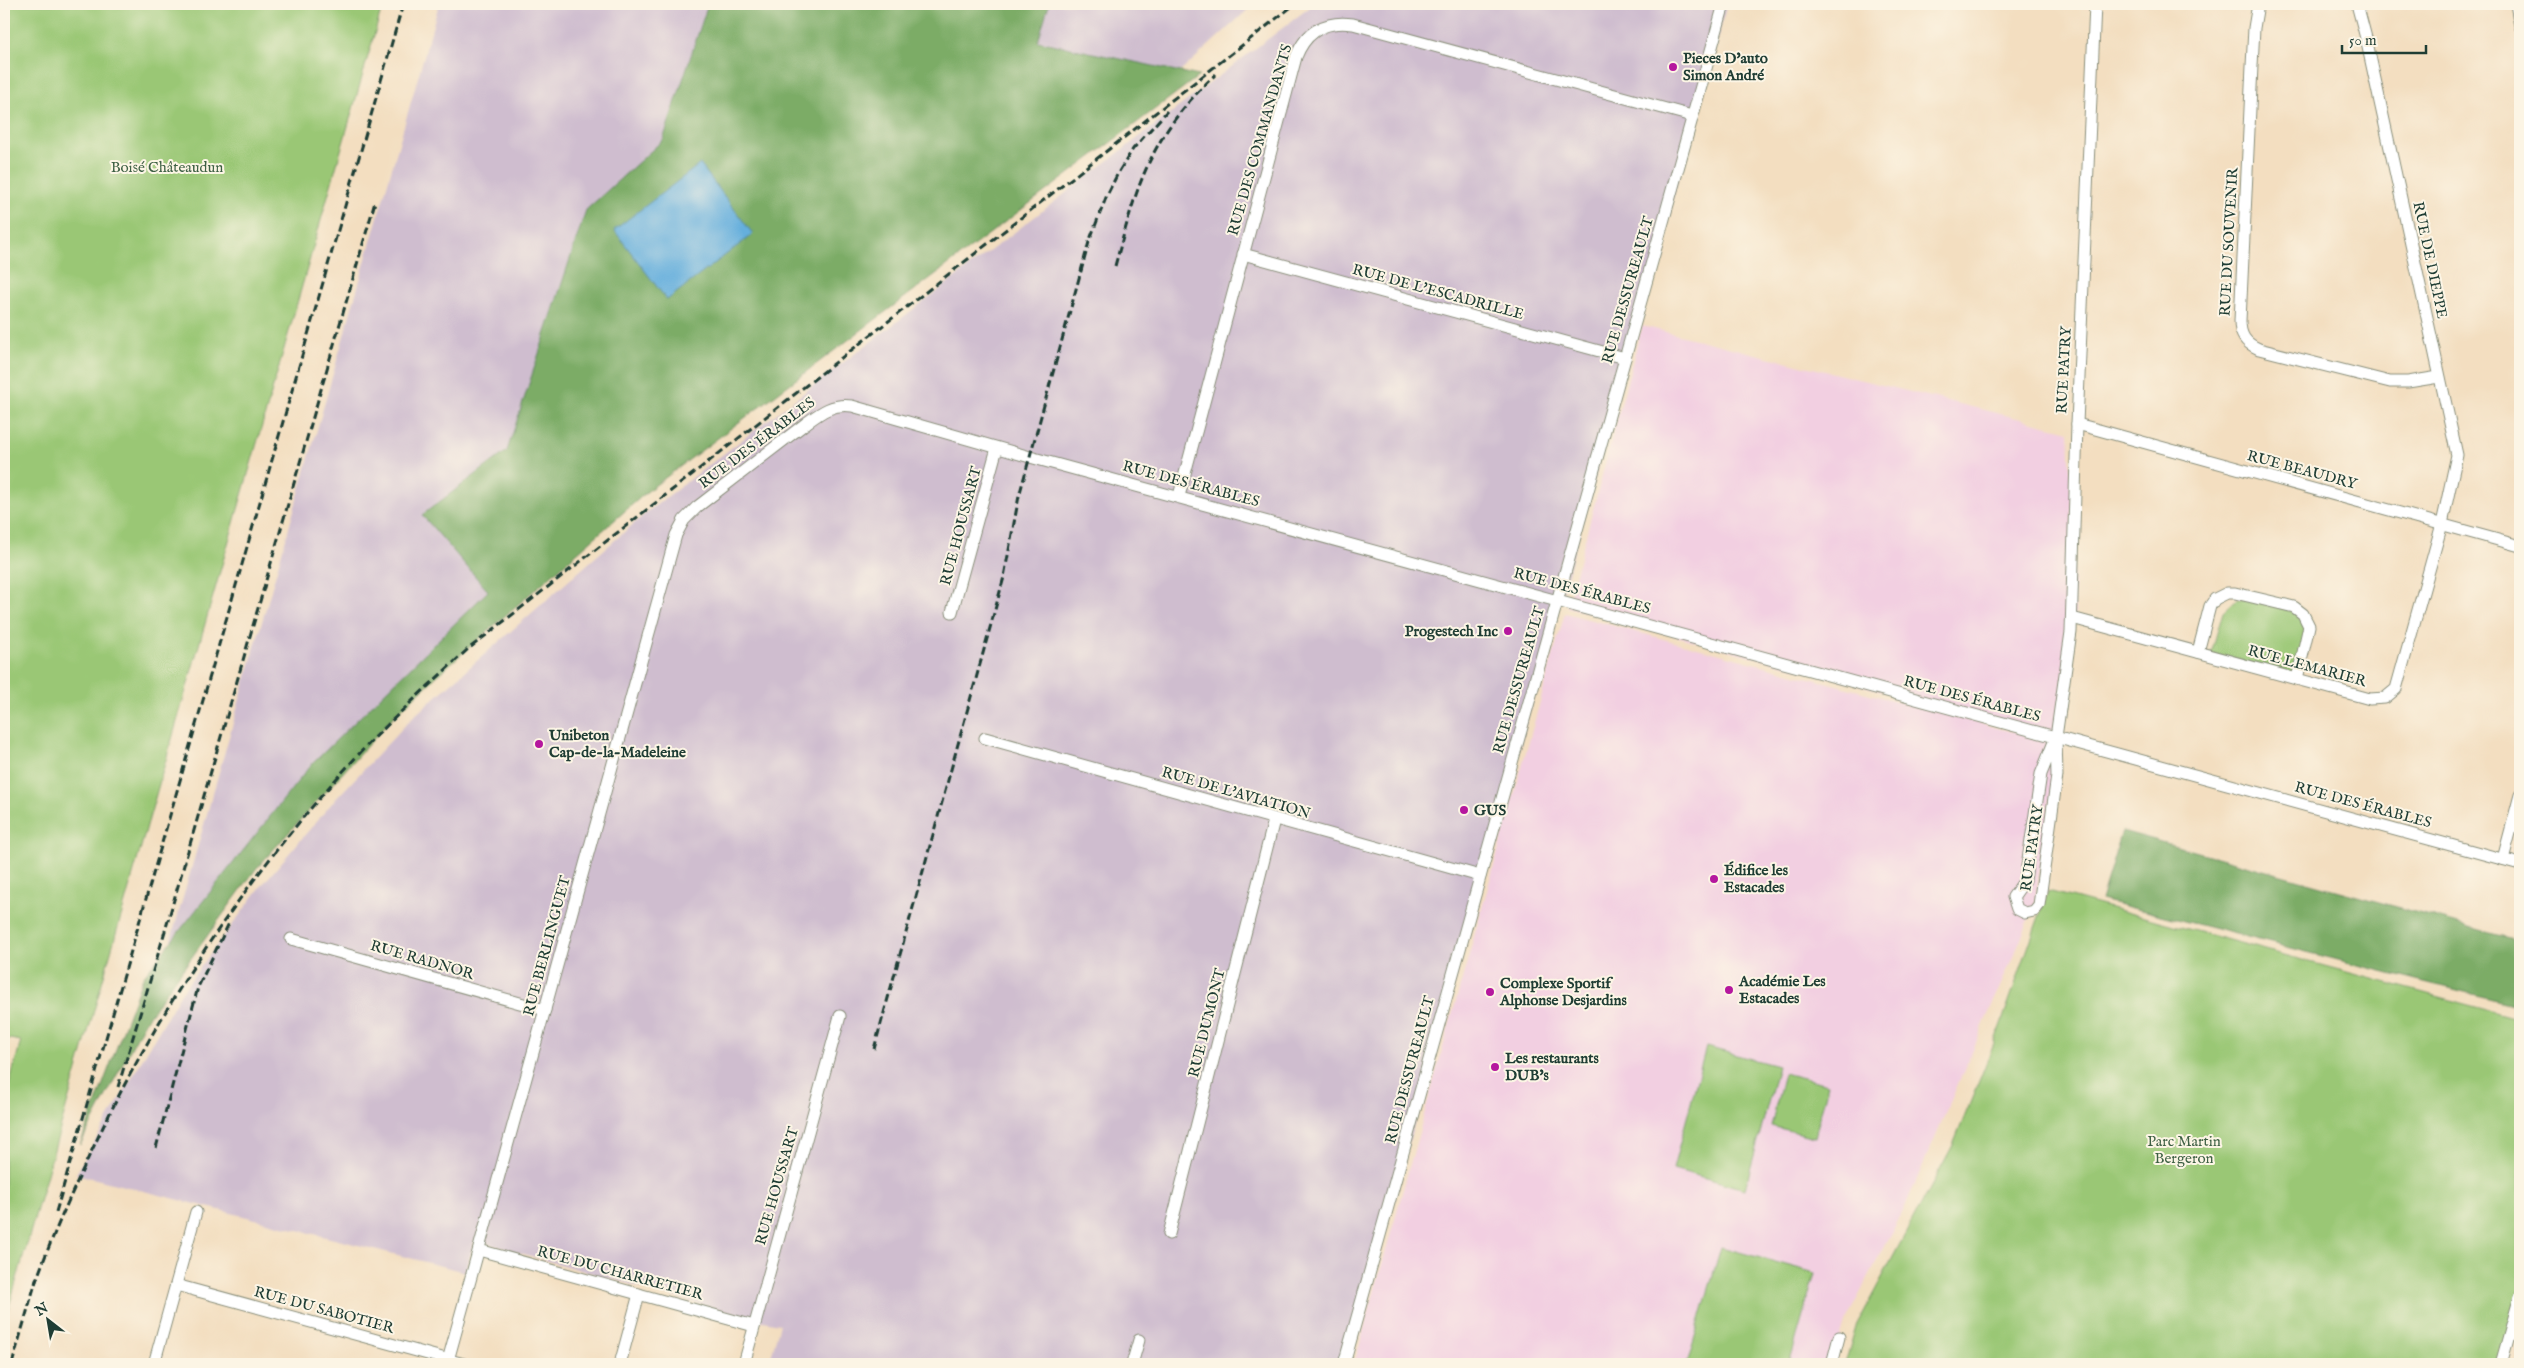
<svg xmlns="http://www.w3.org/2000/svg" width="2524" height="1368" font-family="'IM FELL English',serif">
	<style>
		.built { fill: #f2cfe1 }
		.industrial { fill: #cfbdcf }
		.green { fill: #9ac775; stroke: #5c8254 }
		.forest { fill: #7bac66; stroke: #4d744d }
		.water { fill: #65afdd; stroke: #427688 }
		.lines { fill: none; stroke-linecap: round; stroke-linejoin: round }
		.minor-casing { stroke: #898e7a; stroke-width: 13 }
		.minor { stroke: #fff; stroke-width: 11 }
		.rail { stroke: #1f3d34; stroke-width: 3; stroke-dasharray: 8 4; stroke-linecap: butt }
		.poi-dot { fill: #b5179e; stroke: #fcf5e5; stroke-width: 2 }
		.labels { text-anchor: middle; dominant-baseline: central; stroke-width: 4; stroke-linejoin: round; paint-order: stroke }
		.poi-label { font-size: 15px; font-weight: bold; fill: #1f3d34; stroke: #fcf5e5; text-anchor: start }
		.street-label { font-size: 15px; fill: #1f3d34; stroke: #fcf5e5 }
		.park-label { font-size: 15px; fill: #3e6044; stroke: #fcf5e5 }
	</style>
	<rect width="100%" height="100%" fill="#fcf5e5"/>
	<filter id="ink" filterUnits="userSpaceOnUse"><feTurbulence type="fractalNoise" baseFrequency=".02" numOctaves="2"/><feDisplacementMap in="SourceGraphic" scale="10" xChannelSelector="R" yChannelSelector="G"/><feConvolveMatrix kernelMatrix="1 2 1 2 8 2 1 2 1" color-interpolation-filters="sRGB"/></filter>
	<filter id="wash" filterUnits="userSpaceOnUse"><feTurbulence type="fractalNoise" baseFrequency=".0096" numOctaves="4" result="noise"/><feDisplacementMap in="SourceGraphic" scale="20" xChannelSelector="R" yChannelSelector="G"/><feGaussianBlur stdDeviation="1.12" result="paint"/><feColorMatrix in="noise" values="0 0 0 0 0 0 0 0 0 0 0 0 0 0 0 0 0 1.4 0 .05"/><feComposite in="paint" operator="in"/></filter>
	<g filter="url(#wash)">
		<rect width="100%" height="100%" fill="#f3dec0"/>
		<g class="built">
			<polygon points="1642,326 2069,431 2075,613 2058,738 1567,607"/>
			<polygon points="1565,613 2058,744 2034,908 1904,1209 1845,1322 1833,1364 1354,1364"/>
		</g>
		<g class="industrial">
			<polygon points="439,4 708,4 663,140 586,210 507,451 422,515 488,591 310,766 170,943"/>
			<polygon points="1049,4 1254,4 1180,72 1038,41"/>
			<polygon points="1314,4 1727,4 1347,1364 769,1364 780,1324 752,1319 475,1240 465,1272 76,1174 181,993 263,884 333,802 413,717 646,513"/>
		</g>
		<g class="green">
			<polygon points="4,4 383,4 4,1324 4,1103 21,1041 4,1038"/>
			<polygon points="2237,599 2257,599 2302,615 2312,628 2298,678 2211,654 2223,612"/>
			<polygon points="2048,891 2520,1019 2520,1313 2506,1364 1845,1364 1856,1326 1953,1145 1994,1044"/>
			<polygon points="1706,1047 1778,1066 1745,1189 1673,1169"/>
			<polygon points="1784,1073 1828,1084 1815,1137 1771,1126"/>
			<polygon points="1721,1247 1815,1273 1789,1364 1687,1364"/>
		</g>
		<g class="forest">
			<polygon points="708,4 1049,4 1038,41 1199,76 649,490 450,664 394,716 256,869 146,1020 80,1145 143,977 310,766 488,591 422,515 507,451 586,210 663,140"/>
			<polygon points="2122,831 2520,941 2520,1006 2101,900"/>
		</g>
		<polygon class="water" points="700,164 753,234 667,300 614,230"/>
	</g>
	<g filter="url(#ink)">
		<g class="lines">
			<g class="minor-casing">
				<g id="minor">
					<path d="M2258,4L2254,28L2252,66L2240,321C2240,335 2245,343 2259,349L2390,382H2408L2439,377"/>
					<polyline points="2516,4 2520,26"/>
					<polyline points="1243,254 1625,358"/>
					<polyline points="2077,424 2520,546"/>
					<path d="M1179,496L1296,57C1306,31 1326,20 1353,24L1692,116"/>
					<polyline points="952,612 997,448"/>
					<polyline points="2072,618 2370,699 2385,698 2396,689 2442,524 2457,455 2366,38 2357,4"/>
					<polyline points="2198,652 2210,606 2215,599 2227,593 2235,593 2294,607 2303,614 2309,626 2297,679"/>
					<polyline points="2056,737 2041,774 2025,880 2013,897 2017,909 2025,913 2034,911 2039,905 2057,776 2056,737 2071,632 2077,424 2095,4"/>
					<polyline points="985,738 1480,876"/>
					<polyline points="2503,859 2520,795"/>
					<polyline points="291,939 545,1010"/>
					<polyline points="1169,1234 1274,820"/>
					<polyline points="479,1250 754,1326"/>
					<polyline points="176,1285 464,1364"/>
					<polyline points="154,1364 196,1212"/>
					<path d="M447,1364L676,535L684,520L697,507L805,424C820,413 832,403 852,406L1030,457L2520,864"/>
					<polyline points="620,1364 639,1294"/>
					<polyline points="744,1364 840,1016"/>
					<polyline points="1132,1364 1139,1340"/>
					<polyline points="1344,1364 1724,4"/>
					<polyline points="1832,1364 1839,1337"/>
					<polyline points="2501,1364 2520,1296"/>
				</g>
			</g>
			<use href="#minor" class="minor"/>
			<g class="rail">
				<path d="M1115,266C1138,182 1150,136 1216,74"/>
				<polyline points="874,1049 1004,577 1019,496 1089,242 1107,195 1118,173 1133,149 1167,111"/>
				<polyline points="118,1087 165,931 375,202"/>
				<polyline points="156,1148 198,987 230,921"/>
				<polyline points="56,1212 403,4"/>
				<path d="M35,1284C54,1230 78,1179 103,1127C168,995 248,876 347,767C384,726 426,688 467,650L1295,4"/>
				<polyline points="12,1364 37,1277"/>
			</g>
		</g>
	</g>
	<g class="poi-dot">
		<circle cx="1673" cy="67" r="5"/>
		<circle cx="1508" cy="631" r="5"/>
		<circle cx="539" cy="744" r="5"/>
		<circle cx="1464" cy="810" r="5"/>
		<circle cx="1714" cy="879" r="5"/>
		<circle cx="1729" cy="990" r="5"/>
		<circle cx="1490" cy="992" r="5"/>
		<circle cx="1495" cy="1067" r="5"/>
	</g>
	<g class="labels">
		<g class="poi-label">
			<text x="1683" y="58">Pieces D'auto<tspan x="1683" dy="17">Simon André</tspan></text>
			<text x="1498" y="631" text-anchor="end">Progestech Inc</text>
			<text x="549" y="735">Unibeton<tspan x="549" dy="17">Cap-de-la-Madeleine</tspan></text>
			<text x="1474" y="810">GUS</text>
			<text x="1724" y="870">Édifice les<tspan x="1724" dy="17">Estacades</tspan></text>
			<text x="1739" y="981">Académie Les<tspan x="1739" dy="17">Estacades</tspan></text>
			<text x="1500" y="983">Complexe Sportif<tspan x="1500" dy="17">Alphonse Desjardins</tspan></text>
			<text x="1505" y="1058">Les restaurants<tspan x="1505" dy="17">DUB's</tspan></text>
		</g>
		<g class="street-label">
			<text transform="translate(1260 140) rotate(-74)">RUE DES COMMANDANTS</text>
			<text transform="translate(2229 242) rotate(-87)">RUE DU SOUVENIR</text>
			<text transform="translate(2430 260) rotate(78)">RUE DE DIEPPE</text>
			<text transform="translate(1628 290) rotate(-74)">RUE DESSUREAULT</text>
			<text transform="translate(1438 292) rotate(15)">RUE DE L'ESCADRILLE</text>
			<text transform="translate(2064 370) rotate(-87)">RUE PATRY</text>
			<text transform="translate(757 443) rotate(-37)">RUE DES ÉRABLES</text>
			<text transform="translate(2302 470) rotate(15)">RUE BEAUDRY</text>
			<text transform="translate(1191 484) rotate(15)">RUE DES ÉRABLES</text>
			<text transform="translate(961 526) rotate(-75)">RUE HOUSSART</text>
			<text transform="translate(1582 591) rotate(15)">RUE DES ÉRABLES</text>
			<text transform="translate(2307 666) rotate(15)">RUE LEMARIER</text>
			<text transform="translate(1519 680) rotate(-74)">RUE DESSUREAULT</text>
			<text transform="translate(1972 699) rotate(15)">RUE DES ÉRABLES</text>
			<text transform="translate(1236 793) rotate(16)">RUE DE L'AVIATION</text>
			<text transform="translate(2363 805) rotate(15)">RUE DES ÉRABLES</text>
			<text transform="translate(2032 848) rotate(-82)">RUE PATRY</text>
			<text transform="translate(547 946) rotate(-75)">RUE BERLINGUET</text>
			<text transform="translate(422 960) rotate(16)">RUE RADNOR</text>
			<text transform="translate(1207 1023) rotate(-76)">RUE DUMONT</text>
			<text transform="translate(1410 1070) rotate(-75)">RUE DESSUREAULT</text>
			<text transform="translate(777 1186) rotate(-74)">RUE HOUSSART</text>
			<text transform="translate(620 1273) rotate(15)">RUE DU CHARRETIER</text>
			<text transform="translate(324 1310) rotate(15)">RUE DU SABOTIER</text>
		</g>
		<g class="park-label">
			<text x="167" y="167">Boisé Châteaudun</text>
			<text x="2184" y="1141">Parc Martin<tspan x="2184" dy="17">Bergeron</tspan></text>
		</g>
	</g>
	<rect width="2524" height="1368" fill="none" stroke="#fcf5e5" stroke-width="20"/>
	<g transform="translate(48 1320) rotate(329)" stroke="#fcf5e5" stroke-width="4" paint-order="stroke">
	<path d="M0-4L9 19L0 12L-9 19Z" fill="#1f3d34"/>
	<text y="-8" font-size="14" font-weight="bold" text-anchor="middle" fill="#1f3d34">N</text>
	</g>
	<path d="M2342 45v8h84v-8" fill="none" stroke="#1f3d34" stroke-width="2.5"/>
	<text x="2349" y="45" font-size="15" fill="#1f3d34" stroke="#fcf5e5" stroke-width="4" paint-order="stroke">50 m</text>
</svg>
